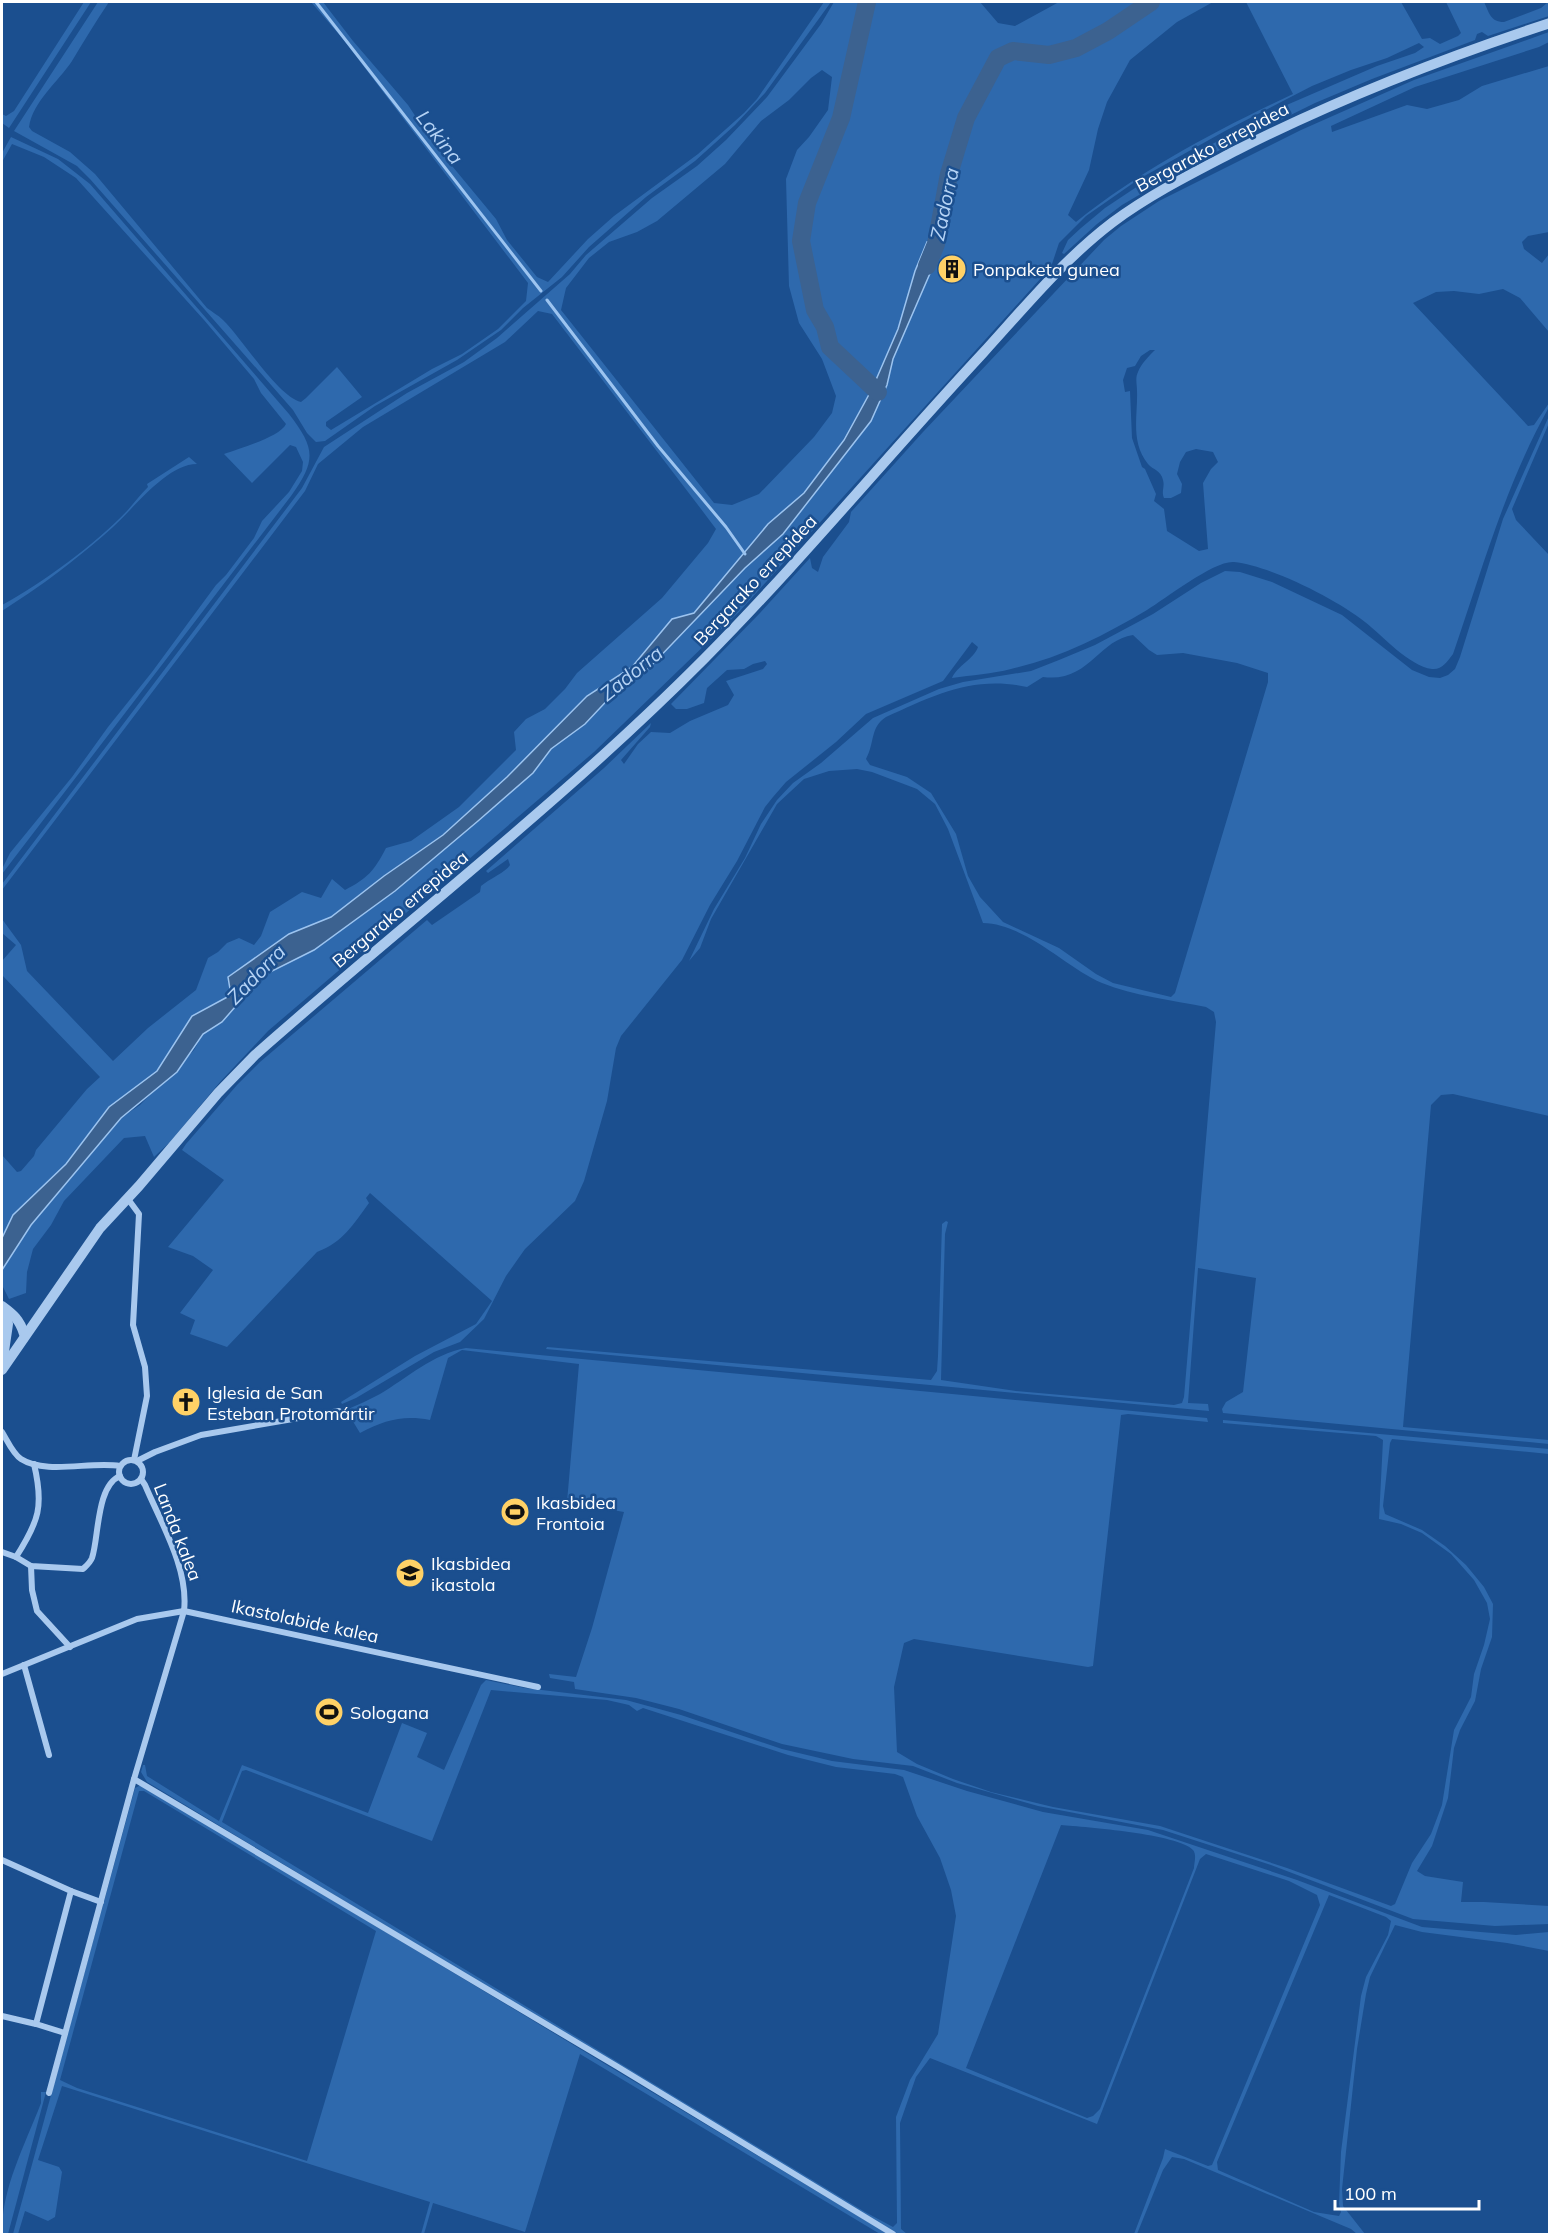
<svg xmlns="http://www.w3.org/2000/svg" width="1551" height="2236" font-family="Mulish,sans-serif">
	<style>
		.green { fill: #2e69ad; fill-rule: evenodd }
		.water { fill: #3c6290; stroke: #9cc4f0; stroke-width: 1.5 }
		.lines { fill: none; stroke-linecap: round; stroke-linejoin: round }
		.stream { stroke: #9cc4f0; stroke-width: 3 }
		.river { stroke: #3c6290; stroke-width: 18 }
		.minor { stroke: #a9c9ee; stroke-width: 6 }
		.tertiary { stroke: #a9c9ee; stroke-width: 10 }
		.labels { text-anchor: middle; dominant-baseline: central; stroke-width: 5; stroke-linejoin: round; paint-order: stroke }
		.street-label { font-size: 18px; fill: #fff; stroke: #1b4f8f }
		.poi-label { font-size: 18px; fill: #fff; stroke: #1b4f8f; text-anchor: start }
		.water-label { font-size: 20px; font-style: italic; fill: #b5d3f5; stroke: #1b4f8f }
	</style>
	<rect width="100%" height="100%" fill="#1b4f8f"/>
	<g class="green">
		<polygon points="84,2 91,2 9,128 2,123 2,114 6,116 14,111"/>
		<path d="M98,2H109C96,21 84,41 72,61C58,82 33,101 29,127L32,131L70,152L95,174L207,308C212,312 218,315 223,320C241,337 278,397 301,402L306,398L337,367L362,397L326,422V426L331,430L432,369L462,354L498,329L526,301L528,283L343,39L311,2H323L353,41L408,105L433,143L496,219L507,240L537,277L548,282L588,239L614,216L698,154L744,113L757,99L824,2H831L765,93L735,125L695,161L646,197L589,247L562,277L523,308L501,330L457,360L375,406L325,441L316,442L307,433L293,410L90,179L77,166L14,131Z"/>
		<path d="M834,2H980L998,23L1015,26L1059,2H1213L1177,22L1130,60L1107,102L1098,129L1089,170L1068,215L1076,222C1142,169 1217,130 1293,94L1246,2H1401L1422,39L1430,38L1440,44L1458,36L1461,33L1446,2H1484C1489,12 1490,22 1504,22L1541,8L1547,3L1546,2H1549V16L1488,36L1482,32L1477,34L1475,40L1372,79L1315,103L1190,165L1122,205L1097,224L1064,254L1062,253L1068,240L1081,228L1105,208L1156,174L1282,107L1377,66L1415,53L1424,47L1419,43L1387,58L1351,70L1312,86L1225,131L1139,179L1086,216L1059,243L1051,267L739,612L594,752L268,1031L220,1082L170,1142L154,1157L145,1136L124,1138L64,1201L51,1225L33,1249L27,1272L26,1293L9,1299L2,1285V1270L31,1225L121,1118L140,1105L194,1050L203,1034L222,1022L262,976L314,950L395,891L478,821L533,773L551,749L585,724L615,692L649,668L745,568L783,534L871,421L887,385L893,359L941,248L915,271L898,329L872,389L843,440L804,493L768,524L694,613L672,619L632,667L587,696L507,777L443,835L384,876L331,917L289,934L228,977L231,995L192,1016L157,1071L109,1107L66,1164L13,1215L2,1238V1155L17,1172L21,1171L34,1156L36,1150L87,1089L100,1077L2,975V961L16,945L2,933V919L21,945L27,971L113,1061L148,1028L196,990L208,958L218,952L227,943L239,938L254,945L261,936L270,912L302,892L321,898L332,879L345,890C368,878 374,871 386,848L411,841L459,807L516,750L514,732L526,719L545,709L565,689L577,673L662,598L708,543L716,529L701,509L552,314L538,311L505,342L363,427L318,464L305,491L2,890V884L302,488L324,447L407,393L464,362L497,338L570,274L586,255L652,198L697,166L726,140L767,97L821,24ZM822,70L832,77L828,110L809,137L797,150L786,179L789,286L799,323L822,359L836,396L832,413L814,437L759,494L732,505L714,503L561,310L566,288L589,258L609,242L637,232L657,221L725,164L761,121L789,100L811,78Z"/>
		<path d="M1549,32V42L1539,47L1415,87L1331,126L1332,132L1407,105L1427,109L1459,100L1482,86L1549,66V232L1528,236L1522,242L1524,249L1542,263L1549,254V332L1520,298L1503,289L1479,294L1454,291L1436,292L1413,303L1528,426L1534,425L1549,403V407C1505,486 1482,570 1453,654C1447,662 1442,670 1432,669C1409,666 1383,636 1365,622C1336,599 1271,566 1234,562C1215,560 1166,598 1147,610C1105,635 1060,658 1011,669C992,674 972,675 952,678C957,666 974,659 978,647L972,642L943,681L866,714L836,742L786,782L773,797L765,807L737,861L710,905L682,960L621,1036L616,1048L607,1101L584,1181L575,1201L525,1249L506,1276L484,1319L460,1342L434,1352L356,1398L342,1404L341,1402L415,1356L476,1324L492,1301L370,1193L366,1198L369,1203C353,1225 343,1242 317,1252L227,1347L190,1334L195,1320L180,1313L213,1270L193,1256L168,1247L224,1180L182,1150L186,1144L237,1085L260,1062L427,920L432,925L480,892L481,886C489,879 506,872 510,865L508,859L488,873L486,871L604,768L651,723L650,727L621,760L624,764L638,744L651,732L670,733L690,721L728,705L734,695L726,681L763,669L767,664L765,661L753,664L744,669L727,670L707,688L704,703L687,709H676L671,704L760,613L810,558L812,568L818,572L823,557L849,522L851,512L923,432L1104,240L1121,226L1159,201L1301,130L1414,80ZM1150,350H1155C1149,356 1141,364 1138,372C1135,378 1137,384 1137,391C1138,415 1130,442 1148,464C1153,470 1161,470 1163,480C1165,487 1161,491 1164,498H1171L1181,493L1182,484L1177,474L1180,462L1186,452L1196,449L1213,452L1218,462L1211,469L1203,483L1208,549L1199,551L1167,531L1164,509L1154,501L1156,494L1145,469L1142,467L1132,438L1130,391L1125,392L1123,380L1127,368L1135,366L1141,356Z"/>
		<path d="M11,137L58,159L90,184L289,414C315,448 317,460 291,496L2,874V869L10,853L72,777L108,727L152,672L216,585L226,575L254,538L262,521L289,492L302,471L303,462L296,447L290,445L252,483L224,454C238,449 280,437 286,424L261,393L254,379L204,320L76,178L44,157L12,144L2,162V153Z"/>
		<path d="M1549,416V423L1512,509L1516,520L1549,555V1116L1453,1094L1441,1095L1431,1105L1403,1427L1549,1440V1444L1223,1413L1222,1409L1226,1402L1243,1392L1256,1278L1198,1268L1188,1403L1208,1404L1209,1411L546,1349L547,1347L931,1380L937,1371L938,1356L942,1224L946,1221L948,1222L945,1234L941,1380L1016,1391L1174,1405L1182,1403L1184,1397L1216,1022L1214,1012L1206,1007C1172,1000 1134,996 1102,983C1065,967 1026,924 983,923L948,829L935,804L917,789L872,772L857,769L829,771L804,779L777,804L711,919L700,948L689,961L714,909L745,858L761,824L777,800L793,783L821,763L873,718L939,689L963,682L1031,671L1059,660L1095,645L1153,614L1201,583L1225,571L1240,572L1272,582L1342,615L1412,670L1429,677L1440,678L1448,675L1455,669L1460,657L1503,519ZM1133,635L1149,650L1157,655L1183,653L1237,663L1268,673V682L1175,993L1171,997L1113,983L1096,974L1059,948L1003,922L980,897L968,876L956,834L931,793L907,777L870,765L866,759C875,742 870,727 886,717C934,695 974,675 1027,687L1043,677C1089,683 1098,640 1133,635Z"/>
		<path d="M189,457L197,464C167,464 135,507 113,527C100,539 85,551 70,563C49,580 25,596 2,611V605C43,583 94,545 127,511C134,503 140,495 148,487L147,484Z"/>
		<path d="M466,1348L1207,1418L1208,1422L1128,1414L1121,1415L1093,1666L1088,1667L914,1639L904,1643L894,1687L897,1752L917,1764L953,1779L991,1792L1053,1807L1160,1826L1287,1868L1391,1906L1395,1904L1412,1863L1431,1834L1442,1805L1454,1730L1471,1697L1474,1674L1484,1645L1490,1619L1487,1603L1474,1580L1451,1554L1422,1533L1401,1524L1379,1519L1383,1440L1376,1436L1223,1423V1420L1549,1449V1454L1392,1439L1390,1443L1383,1506L1385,1514L1422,1530L1445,1546L1466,1565L1484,1587L1493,1604L1492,1637L1481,1669L1475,1701L1460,1730L1454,1748L1448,1798L1432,1846L1417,1871L1425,1876L1463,1882L1461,1902H1484L1549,1906V1924L1495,1926L1413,1919L1271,1865L1163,1830L1038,1806L957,1783L913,1766L853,1759L782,1744L679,1709L636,1698L575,1689L574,1682L550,1678L549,1674L576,1677L592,1628L624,1512L567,1502L579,1364L462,1350L448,1358L430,1420C403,1415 385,1420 360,1433L346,1410C357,1405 369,1400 380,1394C407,1378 433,1354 466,1348Z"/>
		<path d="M486,1680L525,1688L626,1700L681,1715L782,1749L832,1761L904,1770L967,1791L1043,1812L1148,1830L1297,1880L1422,1927L1516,1935L1549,1932V1951L1507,1943L1422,1932L1395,1925L1370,1977L1366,1994L1357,2049L1342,2189L1343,2206L1365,2234H1357L1351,2229L1184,2159L1172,2157L1163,2170L1137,2234H1134L1163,2158L1165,2149L1208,2166L1212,2165L1320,1905L1317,1895L1289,1881L1206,1854L1200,1859L1097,2124L930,2058L916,2077L900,2123L901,2229L907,2234H897L147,1782L141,1772L143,1765H145L147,1776L219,1821L242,1765L368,1813L402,1723L427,1733L417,1757L444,1770L481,1685ZM491,1690L607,1700L629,1705L637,1711L643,1708L788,1755L836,1767L895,1774L903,1777L917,1816L940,1858L951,1890L956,1916L938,2034L910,2080L896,2117L897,2223L893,2227L865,2212L222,1822L242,1771L246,1770L432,1841ZM1061,1825C1085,1827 1179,1834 1193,1850C1197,1855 1194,1863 1194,1868L1100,2109L1093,2116L1087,2118L966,2068ZM1329,1895L1386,1917L1391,1921L1388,1935L1366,1977L1361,1996L1341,2152L1339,2204L1341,2212L1339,2216L1314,2212L1218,2170L1217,2162Z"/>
		<path d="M141,1785L888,2234H880L580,2054L525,2232L433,2203L424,2234H421L430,2202L62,2086L38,2160L59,2167L62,2172L55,2217L48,2221L25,2211L18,2234H13L135,1788ZM139,1791H144L376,1931L307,2161L77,2088L60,2080Z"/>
		<path d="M41,2092H46L8,2234H2C1,2189 25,2145 41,2103Z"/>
	</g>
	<polygon class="water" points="927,242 941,248 893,359 887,385 871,421 783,534 745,568 649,668 615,692 585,724 551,749 533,773 478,821 395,891 314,950 262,976 222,1022 203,1034 177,1072 121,1118 31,1225 2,1270 2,1238 13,1215 66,1164 109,1107 157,1071 192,1016 231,995 228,977 289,934 331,917 384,876 443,835 507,777 587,696 632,667 672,619 694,613 768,524 804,493 844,440 872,389 898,329 915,271"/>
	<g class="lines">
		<g class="stream">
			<polyline points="316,2 541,291"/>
			<polyline points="547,300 658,446 726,527 745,554"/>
		</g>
		<g class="river">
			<polyline points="867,2 841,118 807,203 801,241 815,310 825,327 830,347 878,392"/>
			<polyline points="927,266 936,244 949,174 966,118 998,58 1013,51 1049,55 1076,48 1108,31 1151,2"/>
		</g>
		<g class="minor">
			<polyline points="128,1199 139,1214 133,1325 145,1367 147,1396 134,1460"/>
			<path d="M2,1432C7,1440 13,1454 21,1459C46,1475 91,1461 120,1466"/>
			<circle cx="131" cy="1472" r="12"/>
			<polyline points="137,1461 155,1452 201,1435 339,1411"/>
			<path d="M2,1552L16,1557L31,1566L83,1569C86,1566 90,1563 92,1558C99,1538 96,1486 120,1476"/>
			<path d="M16,1557C39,1521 44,1506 34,1464"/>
			<polyline points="31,1566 32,1590 37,1611 70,1647"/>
			<polyline points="24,1665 49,1755"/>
			<polyline points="2,1674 137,1619 184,1611 538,1687"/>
			<polyline points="134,1779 618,2067 893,2234"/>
			<polyline points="2,1860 71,1891 36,2024 2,2016"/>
			<polyline points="71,1891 101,1902"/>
			<polyline points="36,2024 65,2033"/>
			<path d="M49,2093L134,1779L184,1611C189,1569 161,1523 145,1485L141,1479"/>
		</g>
		<g class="tertiary">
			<path d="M2,1306C13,1314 20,1320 24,1334"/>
			<polyline points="2,1307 8,1324 2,1365"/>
			<path d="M2,1370L100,1228L139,1186L218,1093L255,1055C404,923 563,801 704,659C801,561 889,454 983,353C1024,308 1064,259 1113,222C1152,193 1195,172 1237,150C1338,99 1443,58 1550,23"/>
		</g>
	</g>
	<defs>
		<g id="building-disc" transform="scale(1.5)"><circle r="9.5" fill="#ffd166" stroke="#1b4f8f"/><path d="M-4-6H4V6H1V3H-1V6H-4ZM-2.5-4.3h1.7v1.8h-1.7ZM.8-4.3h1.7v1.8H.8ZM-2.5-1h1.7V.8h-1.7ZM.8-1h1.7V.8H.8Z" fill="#111"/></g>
		<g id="church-disc" transform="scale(1.5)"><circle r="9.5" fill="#ffd166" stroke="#1b4f8f"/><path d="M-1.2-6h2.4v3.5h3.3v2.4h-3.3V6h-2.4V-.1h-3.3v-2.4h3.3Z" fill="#111"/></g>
		<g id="stadium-disc" transform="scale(1.5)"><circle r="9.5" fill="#ffd166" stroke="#1b4f8f"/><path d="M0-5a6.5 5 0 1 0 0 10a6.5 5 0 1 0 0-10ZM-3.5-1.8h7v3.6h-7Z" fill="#111"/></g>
		<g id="school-disc" transform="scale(1.5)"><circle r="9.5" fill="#ffd166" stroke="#1b4f8f"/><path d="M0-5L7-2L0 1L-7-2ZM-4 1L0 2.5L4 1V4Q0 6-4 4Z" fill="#111"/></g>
	</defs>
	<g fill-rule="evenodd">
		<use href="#building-disc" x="952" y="269"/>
		<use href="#church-disc" x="186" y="1402"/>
		<use href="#stadium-disc" x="515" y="1512"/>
		<use href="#school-disc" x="410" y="1573"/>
		<use href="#stadium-disc" x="329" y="1712"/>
	</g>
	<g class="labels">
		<g class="street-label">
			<text transform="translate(1212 147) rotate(-28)">Bergarako errepidea</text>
			<text transform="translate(755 580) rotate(-47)">Bergarako errepidea</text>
			<text transform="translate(400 909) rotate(-40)">Bergarako errepidea</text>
			<text transform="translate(178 1532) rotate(69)">Landa kalea</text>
			<text transform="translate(305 1621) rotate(12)">Ikastolabide kalea</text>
		</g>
		<g class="poi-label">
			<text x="973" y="269">Ponpaketa gunea</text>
			<text x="207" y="1392">Iglesia de San<tspan x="207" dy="21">Esteban Protomártir</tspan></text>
			<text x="536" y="1502">Ikasbidea<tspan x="536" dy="21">Frontoia</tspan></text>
			<text x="431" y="1563">Ikasbidea<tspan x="431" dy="21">ikastola</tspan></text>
			<text x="350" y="1712">Sologana</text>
		</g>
		<g class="water-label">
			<text transform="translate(440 137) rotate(52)">Lakina</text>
			<text transform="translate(944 204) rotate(-78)">Zadorra</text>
			<text transform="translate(631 673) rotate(-39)">Zadorra</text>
			<text transform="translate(256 974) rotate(-46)">Zadorra</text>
		</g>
	</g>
	<rect width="1551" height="2236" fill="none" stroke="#ffffff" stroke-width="6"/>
	<path d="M1335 2200v9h144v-9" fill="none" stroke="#ffffff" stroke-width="3"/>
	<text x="1344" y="2200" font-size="18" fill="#ffffff" stroke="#1b4f8f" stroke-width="4.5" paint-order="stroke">100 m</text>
</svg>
